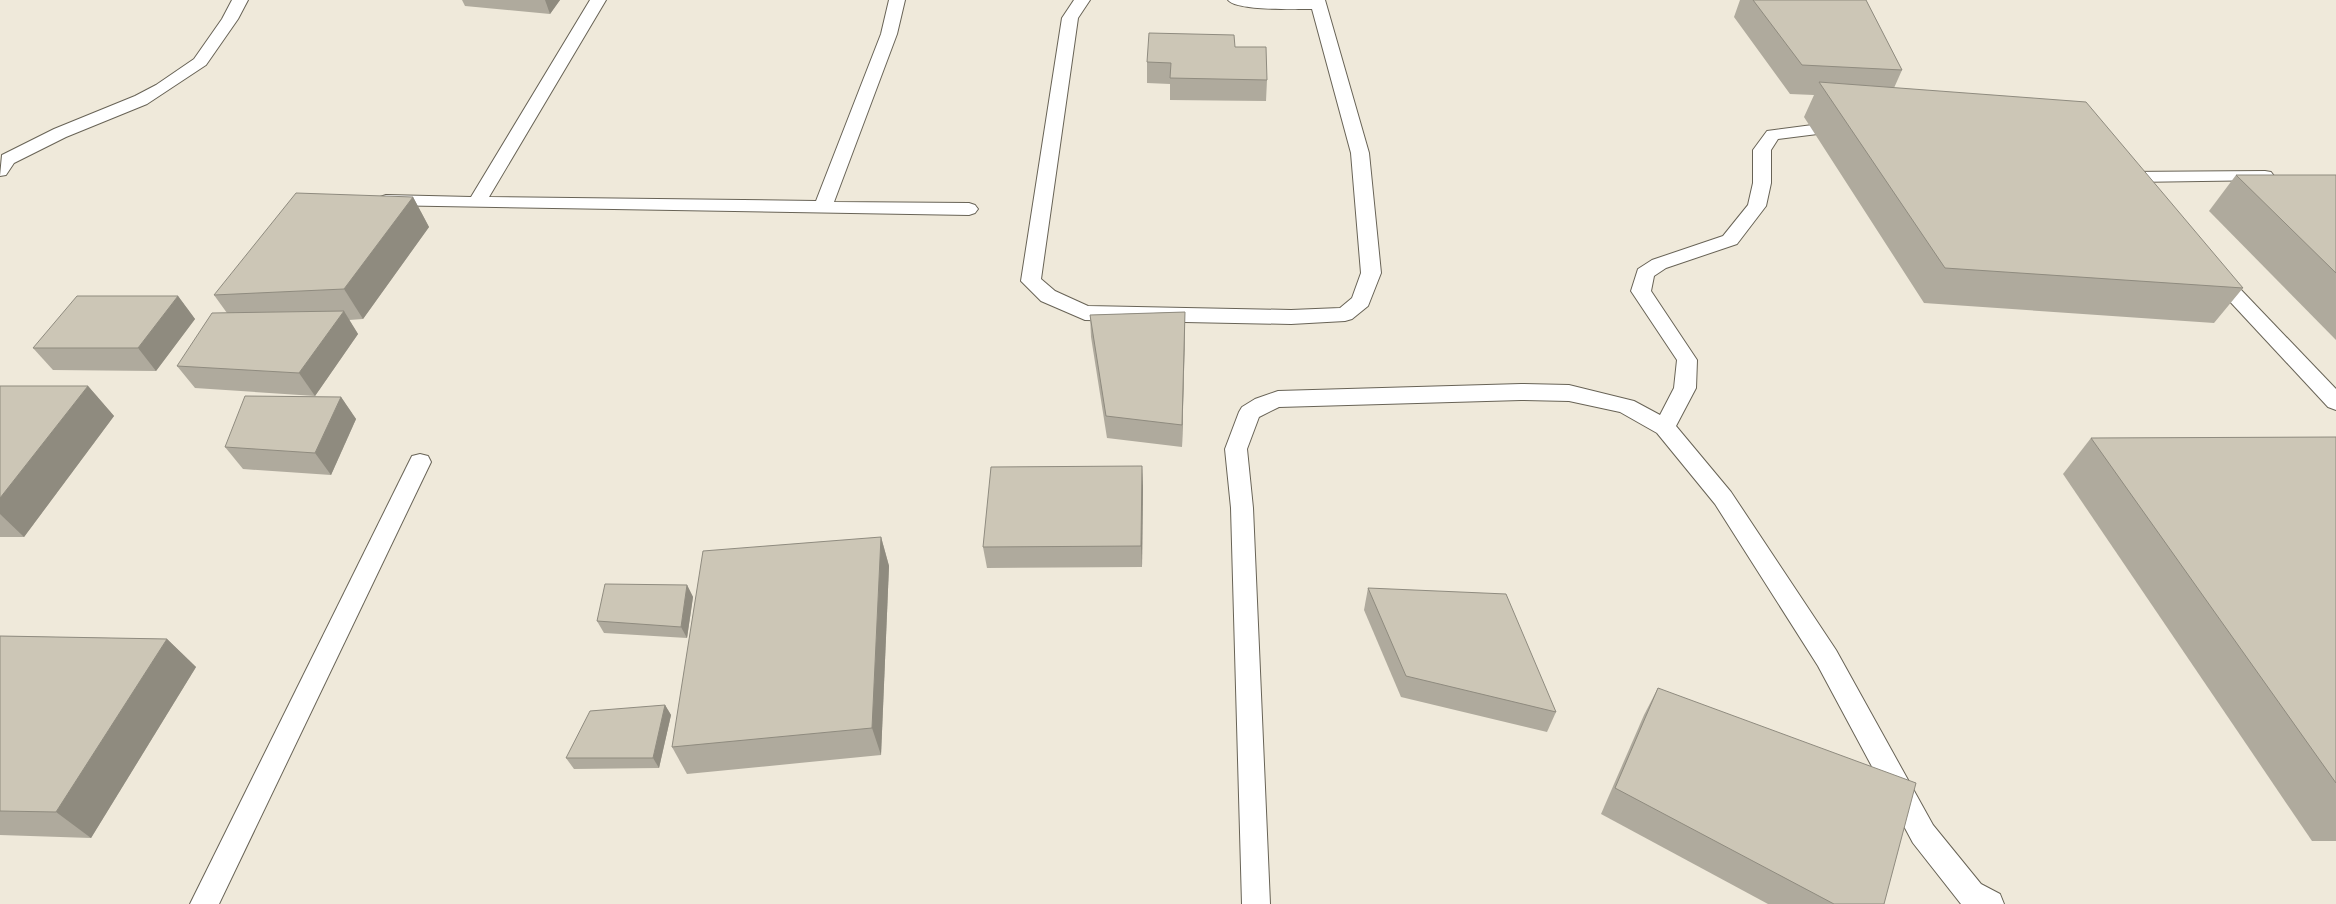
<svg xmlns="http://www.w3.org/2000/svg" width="2336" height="904" font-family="'Times New Roman',serif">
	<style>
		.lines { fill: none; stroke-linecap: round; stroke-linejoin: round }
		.minor-casing { stroke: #686356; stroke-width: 2 }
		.minor { fill: #fff; fill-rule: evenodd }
		.wall { fill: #afaa9d }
		.shaded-wall { fill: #8f8b7f }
		.building { fill: #ccc6b6; stroke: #8f8b7f }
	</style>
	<rect width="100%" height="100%" fill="#efe9da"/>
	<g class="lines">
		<g class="minor-casing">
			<g id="minor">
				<polygon points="232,0 248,0 238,19 206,65 147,104 66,137 14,163 6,175 0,176 2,155 54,129 135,96 156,85 194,59 222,19"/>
				<polygon points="590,0 606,0 489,197 816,201 881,34 889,0 905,0 897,34 834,202 969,203 975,205 978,209 975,213 969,215 380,205 377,201 380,197 386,195 471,197"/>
				<path d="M1074,0H1090L1078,18L1041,279L1055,291L1088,306L1291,310L1340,308L1352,298L1361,273L1351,153L1312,9C1297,9 1236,11 1228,0H1325L1369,153L1381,273L1368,306L1352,319L1345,321L1291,324L1085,320L1041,301L1021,281L1062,18Z"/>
				<polygon points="1843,121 1849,122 1851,126 1849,130 1778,139 1771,150 1771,183 1766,206 1737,244 1666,268 1654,276 1651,291 1697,360 1696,388 1676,426 1731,492 1836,650 1933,825 1981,884 2000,894 2004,904 1961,904 1913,843 1818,666 1715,504 1657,433 1620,412 1569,401 1521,400 1279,407 1259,417 1247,449 1253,508 1270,904 1242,904 1231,508 1225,449 1239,412 1242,407 1255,399 1278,391 1521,384 1569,385 1634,401 1660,415 1674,388 1677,360 1631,291 1638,269 1652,260 1723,236 1748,205 1753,183 1753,150 1767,131"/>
				<path d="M2265,171L2271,172L2274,176L2271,180L2133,182C2126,188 2119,184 2114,177L2117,173L2123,172Z"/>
				<polygon points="2216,269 2223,271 2336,389 2336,410 2328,407 2209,279 2206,275 2209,271"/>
				<polygon points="420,454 428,456 431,462 219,904 190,904 409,462 412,456"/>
			</g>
		</g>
		<use href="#minor" class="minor"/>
	</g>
	<g class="wall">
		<polygon points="462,0 560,0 550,14 465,6"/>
		<polygon points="1740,0 1866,0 1902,70 1894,88 2243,288 2214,323 1924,303 1804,117 1814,95 1790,94 1734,17"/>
		<polygon points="1235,47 1267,80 1266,101 1170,100 1170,84 1147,83 1147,62"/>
		<polygon points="2236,175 2336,175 2336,340 2209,211"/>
		<polygon points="413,197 429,227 363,319 349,320 358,334 315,396 195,388 177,366 227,313 214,295"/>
		<polygon points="178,296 195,319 156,371 53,370 33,348"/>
		<polygon points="1185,312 1182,447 1107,438 1091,337 1090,315"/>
		<polygon points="0,386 88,386 114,416 24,537 0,537"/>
		<polygon points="341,397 356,419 331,475 243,469 225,447"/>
		<polygon points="2336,437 2336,841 2312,841 2063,474 2091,438"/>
		<polygon points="1142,466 1143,488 1142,567 987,568 983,547"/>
		<polygon points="881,537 889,566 881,755 687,774 672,747"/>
		<polygon points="687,585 693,597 687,638 604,633 597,621"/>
		<polygon points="1368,588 1556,712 1547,732 1401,697 1364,610"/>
		<polygon points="0,636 167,639 196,667 91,838 0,835"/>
		<polygon points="1658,688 1884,904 1768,904 1601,814 1644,715"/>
		<polygon points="665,705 671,715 659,768 574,769 566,758"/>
	</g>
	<g class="shaded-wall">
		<polygon points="545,0 560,0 550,14"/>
		<polygon points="413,197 429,227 363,319 344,289"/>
		<polygon points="178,296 195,319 156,371 138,348"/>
		<polygon points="344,311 358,334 315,396 299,373"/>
		<polygon points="1185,312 1185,334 1182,447 1182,425"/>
		<polygon points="88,386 114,416 24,537 0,514 0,498"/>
		<polygon points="341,397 356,419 331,475 315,453"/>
		<polygon points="1142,466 1143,488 1142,567 1141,546"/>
		<polygon points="881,537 889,566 881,755 872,728"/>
		<polygon points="687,585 693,597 687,638 681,627"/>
		<polygon points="167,639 196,667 91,838 56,812"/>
		<polygon points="665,705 671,715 659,768 653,758"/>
	</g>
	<g class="building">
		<polygon points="1753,0 1866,0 1902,70 1802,65"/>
		<polygon points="1149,33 1234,35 1235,47 1266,47 1267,80 1170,78 1171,63 1147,62"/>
		<polygon points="1819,82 2086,102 2243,288 1945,268"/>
		<polygon points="2236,175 2336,175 2336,273"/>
		<polygon points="296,193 413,197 344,289 214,295"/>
		<polygon points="77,296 178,296 138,348 33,348"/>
		<polygon points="344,311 299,373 177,366 212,313"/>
		<polygon points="1185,312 1182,425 1106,416 1090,315"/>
		<polygon points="0,386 88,386 0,498"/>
		<polygon points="245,396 341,397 315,453 225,447"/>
		<polygon points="2336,437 2336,783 2091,438"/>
		<polygon points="1142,466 1141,546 983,547 991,467"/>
		<polygon points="881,537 872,728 672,747 703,551"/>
		<polygon points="605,584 687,585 681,627 597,621"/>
		<polygon points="1368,588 1506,594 1556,712 1406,676"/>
		<polygon points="0,636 167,639 56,812 0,811"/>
		<polygon points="1658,688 1916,783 1884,904 1834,904 1615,788"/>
		<polygon points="665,705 653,758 566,758 590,711"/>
	</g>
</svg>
